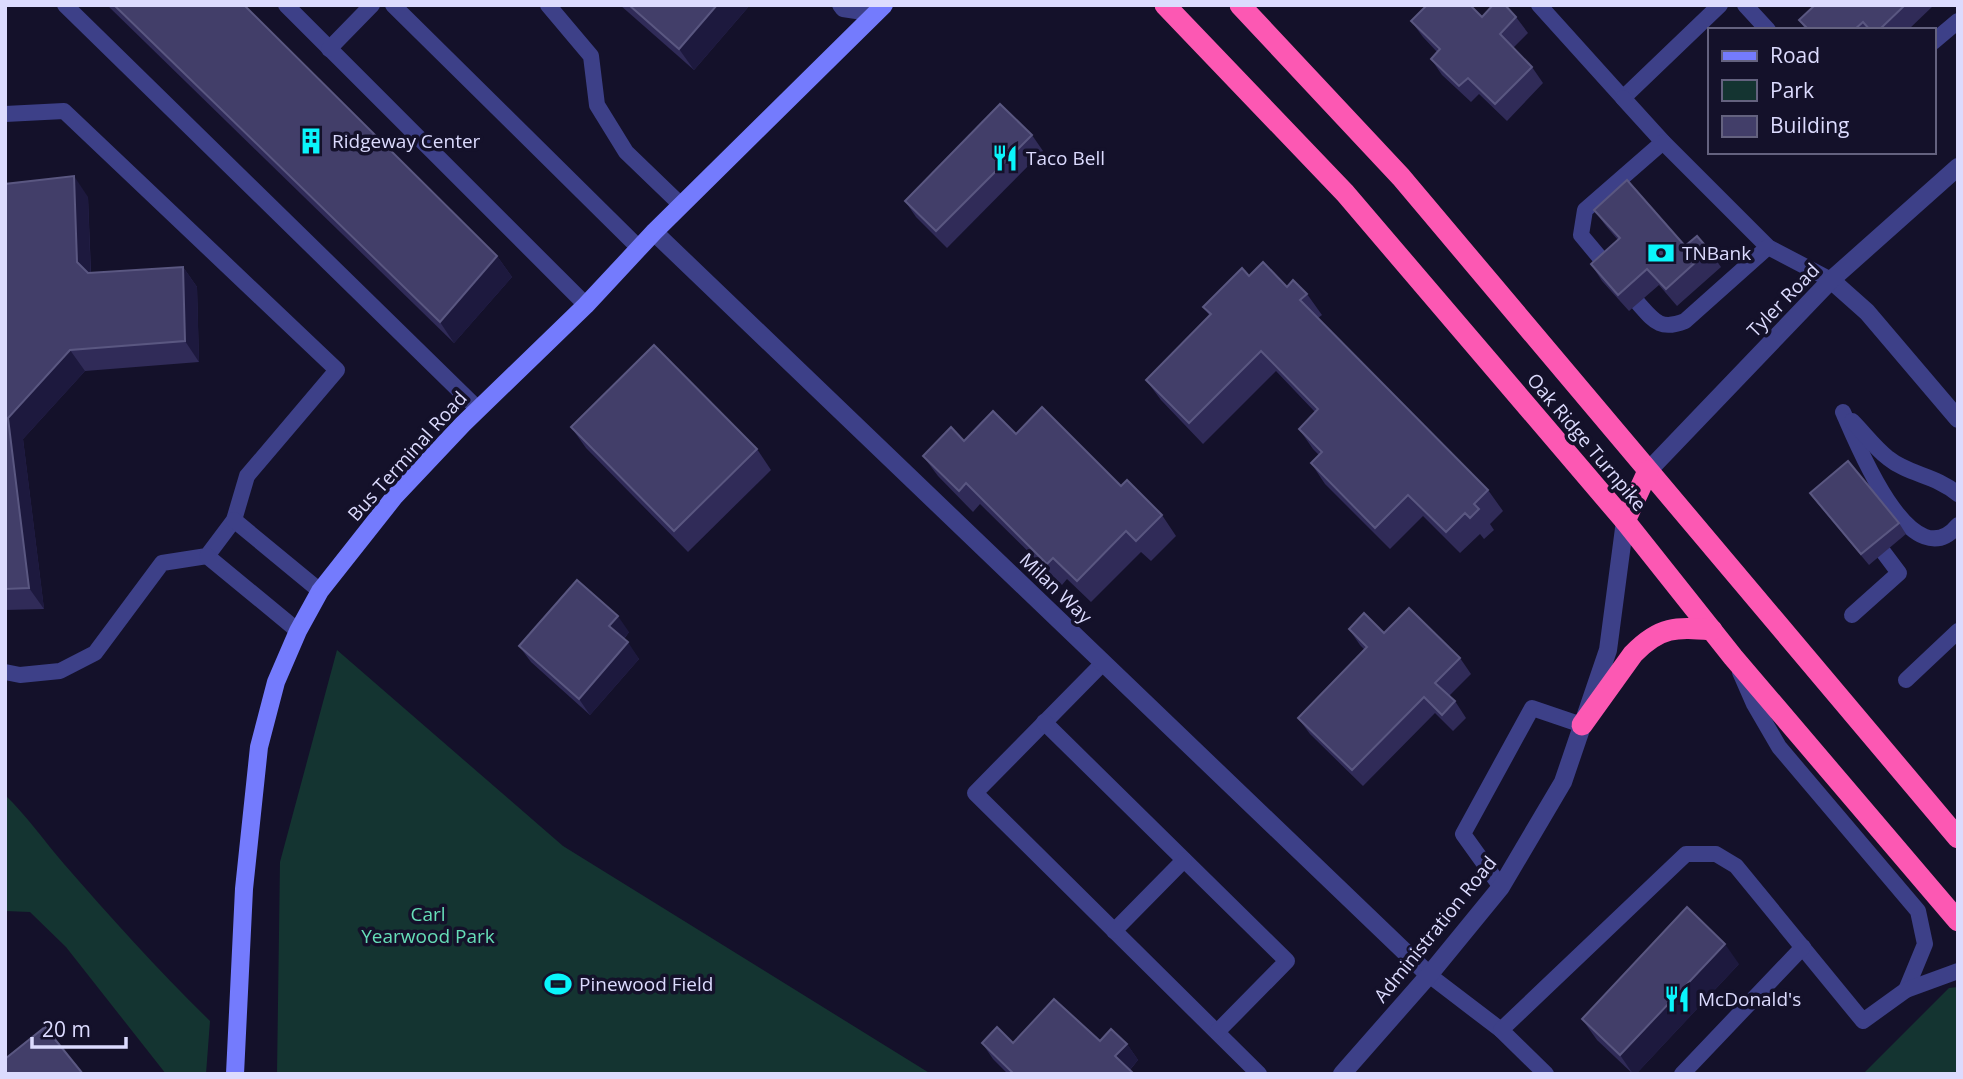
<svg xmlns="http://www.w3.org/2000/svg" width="1963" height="1079" font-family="'Open Sans',sans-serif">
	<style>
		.green { fill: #143431 }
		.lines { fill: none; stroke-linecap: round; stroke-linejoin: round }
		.lane { stroke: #3d4088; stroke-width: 16 }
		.street { stroke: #3d4088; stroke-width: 18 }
		.secondary { stroke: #747bfd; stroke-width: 18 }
		.highway { stroke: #fc58b3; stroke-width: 21 }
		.wall { fill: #302b58 }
		.shaded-wall { fill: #1d193e }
		.building { fill: #423e69; stroke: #5a5781; stroke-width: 2 }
		.labels { text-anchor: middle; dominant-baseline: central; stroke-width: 7; stroke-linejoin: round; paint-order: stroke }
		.poi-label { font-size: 19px; fill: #dcdbfe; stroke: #14112a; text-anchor: start }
		.street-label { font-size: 19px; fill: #dcdbfe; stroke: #14112a }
		.park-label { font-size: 19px; fill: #66dfb8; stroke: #14112a }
	</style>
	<rect width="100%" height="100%" fill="#14112a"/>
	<g class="green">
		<polygon points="337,650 563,846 931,1074 277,1074 280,862"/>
		<path d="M5,795C27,816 44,841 64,864C111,918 159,971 210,1021L206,1074H166L66,947L30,912L5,911Z"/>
		<polygon points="1958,987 1958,1074 1863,1074 1949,988"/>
	</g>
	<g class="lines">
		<g class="lane">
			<polyline points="65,5 478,409"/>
			<polyline points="286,5 586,305"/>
			<polyline points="393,5 639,248"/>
			<polyline points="548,5 591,56 597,105 626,152 681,205"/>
			<polyline points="840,5 843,9 876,14"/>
			<polyline points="1539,5 1623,98 1720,5"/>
			<polyline points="1745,5 1768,30"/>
			<polyline points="1933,42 1958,21"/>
			<polyline points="329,49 372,5"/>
			<polyline points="1623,98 1663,142 1768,247 1831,280"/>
			<polyline points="5,114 64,111 337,370 247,476 234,520 207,556 162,563 95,653 60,671 20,675 5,672"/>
			<polyline points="1611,271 1581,235 1585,210 1663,142"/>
			<path d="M1638,303C1654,321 1660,331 1685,321L1768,247"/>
			<path d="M1843,412C1856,441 1911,582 1958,525"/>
			<path d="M1852,421C1864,433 1875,448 1888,458C1909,475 1935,475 1958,494"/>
			<polyline points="234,520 320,591"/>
			<polyline points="207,556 298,631"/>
			<polyline points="1852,615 1899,573 1884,553"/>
			<polyline points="1103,663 975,793 1259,1074"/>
			<polyline points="1740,672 1754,704 1779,747 1918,911 1925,944 1906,990"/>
			<polyline points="1906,680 1958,631"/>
			<polyline points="1044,722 1287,961 1217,1032"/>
			<polyline points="1501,887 1463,834 1532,708 1582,725"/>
			<polyline points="1114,931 1184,860"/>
			<polyline points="1429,975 1501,1030"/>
			<polyline points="1546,1074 1501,1030 1686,854 1716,854 1736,866 1863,1021 1906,990 1958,971"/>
			<polyline points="1682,1074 1803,947"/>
		</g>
		<g class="street">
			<polyline points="654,232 1429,975"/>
			<polyline points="1831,280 1867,312 1958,419"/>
			<polyline points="1648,471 1831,280 1958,167"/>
			<polyline points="1342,1074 1429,975 1501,887 1563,782 1608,650 1625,521"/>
		</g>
		<polyline class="secondary" points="235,1074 244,889 259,747 276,682 298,631 320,591 395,496 463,424 586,305 654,232 884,5"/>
		<g class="highway">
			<polyline points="1165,5 1345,193 1625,521 1733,657 1958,921"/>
			<polyline points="1240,5 1401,177 1958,838"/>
			<polyline points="1625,521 1648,471"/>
			<path d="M1582,725L1633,654C1660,626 1676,627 1712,630"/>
		</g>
	</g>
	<g class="wall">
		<polygon points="107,5 244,5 497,256 512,277 454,343"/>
		<polygon points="620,5 750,5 694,70"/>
		<polygon points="1815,5 1934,5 1908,30 1806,30 1799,20"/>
		<polygon points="1482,17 1516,17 1528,33 1513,48 1532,67 1543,83 1507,121 1479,94 1471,102 1442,75 1431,59 1437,52 1423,37 1411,21"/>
		<polygon points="1032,135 1043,151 947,248 916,217 905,201"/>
		<polygon points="5,184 88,197 91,273 183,267 197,287 199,362 85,371 23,439 44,609 5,610"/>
		<polygon points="1594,210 1685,246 1709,250 1721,267 1677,306 1659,285 1629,311 1602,281 1591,264 1618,240 1606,226"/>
		<polygon points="1249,276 1307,294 1322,315 1318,318 1488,490 1503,511 1490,524 1494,530 1484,539 1480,534 1460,553 1423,516 1390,549 1325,484 1311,463 1319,455 1313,449 1299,429 1315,412 1276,371 1203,444 1161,400 1146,380 1210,316 1203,307"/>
		<polygon points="571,427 757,449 771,470 688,552 586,448"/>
		<polygon points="1016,434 1121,486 1162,515 1176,536 1151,561 1141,552 1091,602 1067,579 1062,585 980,504 973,512 938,476 923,456 964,441"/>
		<polygon points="1810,493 1899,523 1906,534 1869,565 1818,504"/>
		<polygon points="1349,629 1384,633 1460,658 1471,674 1449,696 1455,701 1466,718 1453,731 1435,713 1363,786 1310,734 1298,718 1365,650 1360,645"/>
		<polygon points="629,632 624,639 639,659 590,715 531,662 519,646"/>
		<polygon points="1739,964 1636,1074 1633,1074 1597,1040 1582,1019"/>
		<polygon points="1100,1041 1127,1044 1138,1060 1130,1070 1134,1074 1008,1074 993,1059 982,1043"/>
	</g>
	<g class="shaded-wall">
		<polygon points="717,5 750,5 694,70 679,49"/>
		<polygon points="74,176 88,197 91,283 77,262"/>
		<polygon points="497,256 512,277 454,343 440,322"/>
		<polygon points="183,267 197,287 199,362 185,341"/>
		<polygon points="70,350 85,371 23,439 44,609 29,588 8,418"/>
		<polygon points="618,616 629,632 621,642 609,626"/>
		<polygon points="628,642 639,659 590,715 579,699"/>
		<polygon points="1725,944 1739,964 1636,1074 1633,1074 1620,1055"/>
		<polygon points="1127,1044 1138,1060 1127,1073 1115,1056"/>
	</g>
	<g class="building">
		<polygon points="114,5 244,5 497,256 440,322"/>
		<polygon points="629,5 717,5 679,49"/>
		<polygon points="1427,5 1470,5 1482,17 1493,5 1505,5 1516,17 1500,34 1532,67 1495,104 1468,78 1459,86 1431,59 1440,49 1411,21"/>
		<polygon points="1815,5 1905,5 1879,30 1870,30 1863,22 1854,30 1809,30 1799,20"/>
		<polygon points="1000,104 1032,135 936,231 905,201"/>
		<polygon points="74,176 77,262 88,273 183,267 185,341 70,350 8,418 29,588 5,589 5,184"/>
		<polygon points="1627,180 1685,246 1697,236 1709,250 1666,289 1647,269 1618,295 1591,264 1620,238 1594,210"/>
		<polygon points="1263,262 1287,287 1293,280 1307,294 1300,300 1488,490 1474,504 1479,509 1470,518 1465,513 1446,532 1408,495 1375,528 1311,463 1322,452 1299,429 1318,409 1261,351 1189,423 1146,380 1211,314 1203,307 1242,268 1249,276"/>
		<polygon points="654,345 757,449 674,531 571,427"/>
		<polygon points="1042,407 1121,486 1127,480 1162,515 1136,541 1126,531 1077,581 1053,558 1047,564 966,483 959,491 923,456 951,427 964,441 993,411 1016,434"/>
		<polygon points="1848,461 1899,523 1861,554 1810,493"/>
		<polygon points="577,580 618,616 609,626 628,642 579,699 519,646"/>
		<polygon points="1409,608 1460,658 1435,683 1455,701 1442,715 1424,697 1352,770 1298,718 1367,647 1349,629 1364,613 1384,633"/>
		<polygon points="1687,907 1725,944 1620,1055 1582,1019"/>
		<polygon points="1054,999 1100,1041 1111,1029 1127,1044 1115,1056 1134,1074 1014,1074 982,1043 997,1027 1013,1043"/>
		<polygon points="45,1027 83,1074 5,1074 5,1059"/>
	</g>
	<defs>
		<g id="building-bare" transform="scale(2.1)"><path d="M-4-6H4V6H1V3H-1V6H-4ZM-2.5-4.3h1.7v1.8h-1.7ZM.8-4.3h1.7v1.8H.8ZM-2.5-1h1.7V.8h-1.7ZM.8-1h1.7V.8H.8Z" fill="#0af5fb" stroke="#14112a" stroke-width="2.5" paint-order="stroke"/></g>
		<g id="restaurant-bare" transform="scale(2.1)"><path d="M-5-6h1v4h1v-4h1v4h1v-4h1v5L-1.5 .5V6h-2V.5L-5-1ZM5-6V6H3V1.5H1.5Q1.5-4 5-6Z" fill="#0af5fb" stroke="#14112a" stroke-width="2.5" paint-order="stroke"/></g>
		<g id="bank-bare" transform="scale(2.1)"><path d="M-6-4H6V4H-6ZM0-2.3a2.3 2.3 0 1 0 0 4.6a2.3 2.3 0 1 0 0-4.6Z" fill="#0af5fb" stroke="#14112a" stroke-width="2.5" paint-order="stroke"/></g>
		<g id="stadium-bare" transform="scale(2.1)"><path d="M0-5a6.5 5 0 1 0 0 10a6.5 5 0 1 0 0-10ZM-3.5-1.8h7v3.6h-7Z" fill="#0af5fb" stroke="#14112a" stroke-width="2.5" paint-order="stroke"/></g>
	</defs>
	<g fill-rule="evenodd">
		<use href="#building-bare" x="311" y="141"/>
		<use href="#restaurant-bare" x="1005" y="158"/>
		<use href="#bank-bare" x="1661" y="253"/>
		<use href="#stadium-bare" x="558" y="984"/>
		<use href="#restaurant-bare" x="1677" y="999"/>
	</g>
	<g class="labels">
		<g class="poi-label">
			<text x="332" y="141">Ridgeway Center</text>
			<text x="1026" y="158">Taco Bell</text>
			<text x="1682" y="253">TNBank</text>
			<text x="579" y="984">Pinewood Field</text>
			<text x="1698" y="999">McDonald's</text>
		</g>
		<g class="street-label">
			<text transform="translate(1783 300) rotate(-46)">Tyler Road</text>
			<text transform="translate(1587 442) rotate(50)">Oak Ridge Turnpike</text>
			<text transform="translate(407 456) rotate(-48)">Bus Terminal Road</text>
			<text transform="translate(1056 588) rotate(44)">Milan Way</text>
			<text transform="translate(1435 929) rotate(-51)">Administration Road</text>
		</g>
		<g class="park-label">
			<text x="428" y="914">Carl<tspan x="428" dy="22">Yearwood Park</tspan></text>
		</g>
	</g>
	<rect width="1963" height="1079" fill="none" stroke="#dcdbfe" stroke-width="14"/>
	<rect x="1708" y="28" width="228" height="126" fill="#14112a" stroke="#64627f" stroke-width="2"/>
	<rect x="1722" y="51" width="35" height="10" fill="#747bfd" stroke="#64627f" stroke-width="2"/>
	<text x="1770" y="63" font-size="21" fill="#dcdbfe">Road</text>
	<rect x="1722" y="80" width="35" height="21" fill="#143431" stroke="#64627f" stroke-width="2"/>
	<text x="1770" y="98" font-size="21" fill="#dcdbfe">Park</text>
	<rect x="1722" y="116" width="35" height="21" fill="#423e69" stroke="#64627f" stroke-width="2"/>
	<text x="1770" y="133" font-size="21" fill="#dcdbfe">Building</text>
	<path d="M32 1037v10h94v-10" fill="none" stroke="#dcdbfe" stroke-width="3.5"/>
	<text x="42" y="1037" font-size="21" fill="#dcdbfe" stroke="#14112a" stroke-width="5" paint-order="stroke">20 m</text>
</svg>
